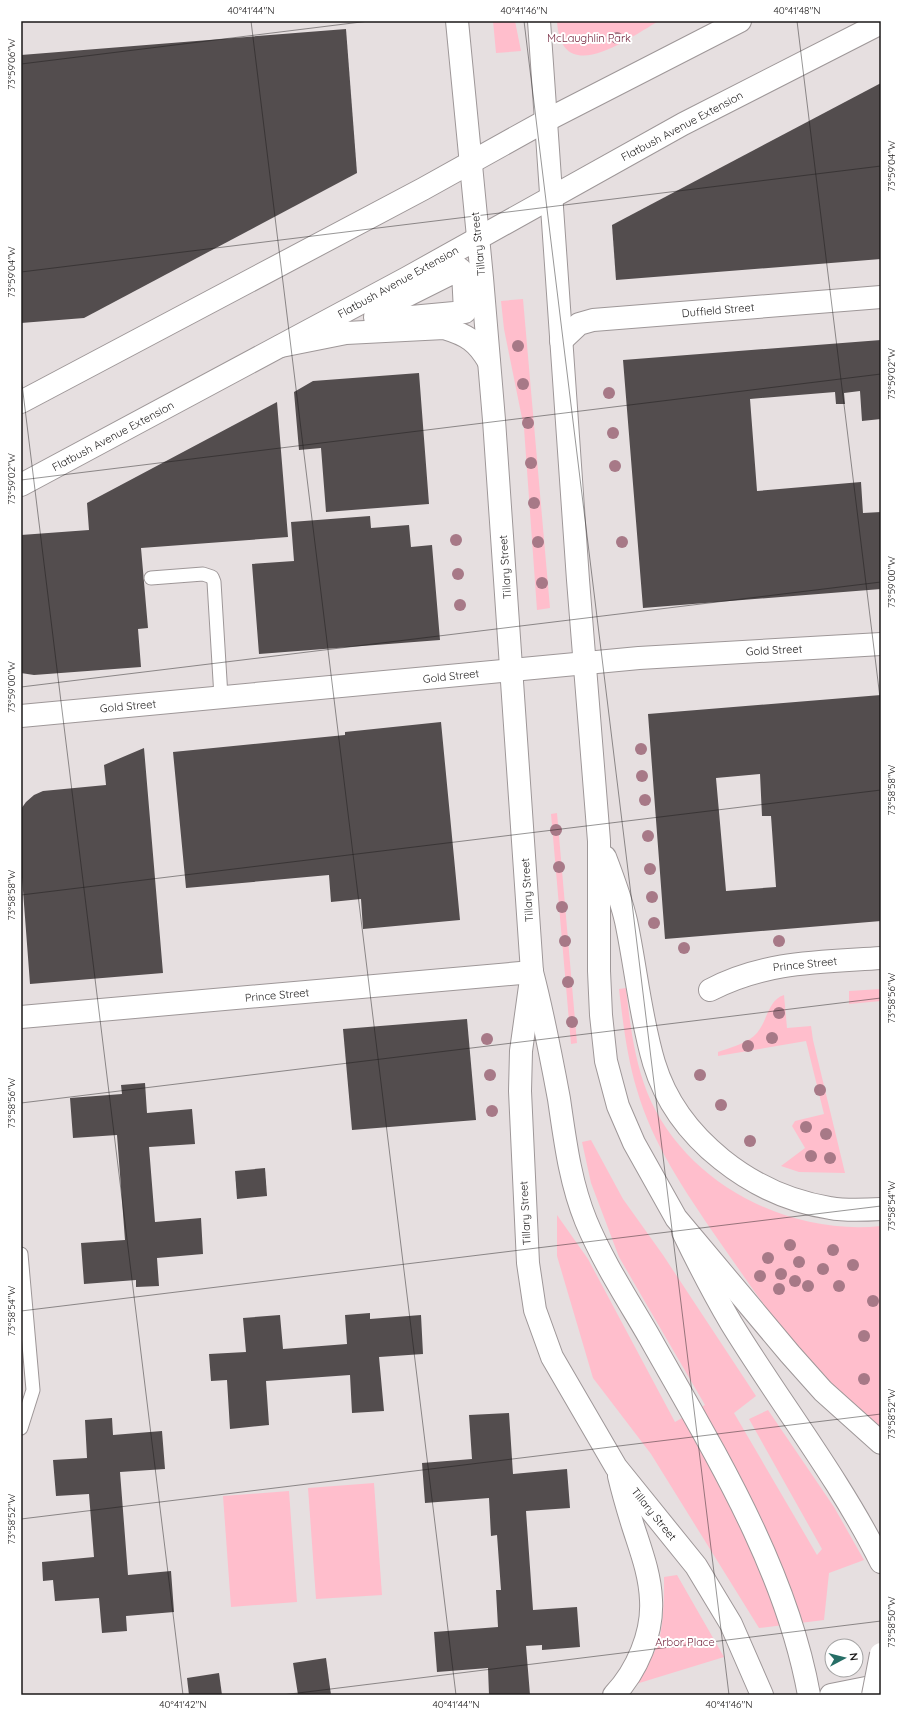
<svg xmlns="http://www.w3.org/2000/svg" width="902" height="1716" font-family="Quicksand,sans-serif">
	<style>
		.green { fill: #ffbecc }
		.building { fill: #534d4e; fill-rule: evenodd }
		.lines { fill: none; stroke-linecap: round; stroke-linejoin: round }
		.lane-casing { stroke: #9e9798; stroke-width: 15 }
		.street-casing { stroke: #9e9798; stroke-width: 24 }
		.secondary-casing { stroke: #9e9798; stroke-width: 24 }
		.primary-casing { stroke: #9e9798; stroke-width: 24 }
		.highway-casing { stroke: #9e9798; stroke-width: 24 }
		.lane { stroke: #fff; stroke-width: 13 }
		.street { stroke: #fff; stroke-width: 22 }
		.secondary { stroke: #fff; stroke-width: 22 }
		.primary { stroke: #fff; stroke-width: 22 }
		.highway { stroke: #fff; stroke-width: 22 }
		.highway-bridge-casing { stroke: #9e9798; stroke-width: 24; stroke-linecap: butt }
		.highway-bridge { stroke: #fff; stroke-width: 22 }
		.tree { fill: #a77987 }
		.ticks { fill: none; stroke: #1b1919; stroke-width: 1; stroke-opacity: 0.45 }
		.labels { text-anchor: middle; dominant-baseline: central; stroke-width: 4; stroke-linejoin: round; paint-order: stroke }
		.park-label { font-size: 11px; fill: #74263e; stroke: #fff }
		.street-label { font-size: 11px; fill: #1b1919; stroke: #fff }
		.neatline { fill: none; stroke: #1b1919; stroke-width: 1.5 }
		.ticks-label { font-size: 10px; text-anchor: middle; fill: #1b1919 }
	</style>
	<rect width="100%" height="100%" fill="#e6dfe0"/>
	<g class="green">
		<polygon points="493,21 515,21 521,51 496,53"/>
		<path d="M557,21H659C630,37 561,90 557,21Z"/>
		<polygon points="523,299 550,608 537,610 524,428 504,329 501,301"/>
		<polygon points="557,813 577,1043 571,1044 551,814"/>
		<path d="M626,988C630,1024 634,1058 647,1092C683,1182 787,1236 881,1226V1430C865,1416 848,1403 833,1388C789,1344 753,1289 717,1238C685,1191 653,1145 637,1090C627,1057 623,1023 619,989Z"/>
		<polygon points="881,989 881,1001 849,1004 849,991"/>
		<path d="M784,995L787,1028L811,1026L813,1040L845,1173L799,1172L781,1166L805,1148L792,1126L795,1121L824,1114L806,1041L718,1056V1052C729,1048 745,1044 754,1036C768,1024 766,1001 784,995Z"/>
		<polygon points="591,1140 623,1199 663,1255 756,1396 734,1413 817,1555 822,1549 749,1419 768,1410 834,1507 864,1560 829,1573 824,1620 759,1628 651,1454 593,1378 557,1256 557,1215 588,1259 675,1422 705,1405 619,1257 591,1183 582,1142"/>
		<polygon points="374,1483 382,1595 316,1599 308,1488"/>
		<polygon points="289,1491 297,1602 231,1607 223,1496"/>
		<path d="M677,1575L724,1657L636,1684C644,1670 654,1656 659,1640C664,1620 664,1598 664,1577Z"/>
	</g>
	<g class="building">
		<polygon points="346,29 357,173 84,318 21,323 21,55"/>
		<polygon points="881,83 881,259 616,280 612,225"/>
		<polygon points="881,340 881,419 862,421 860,391 844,393 845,404 836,404 835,392 750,399 757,491 861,482 863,513 881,512 881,589 643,608 623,360"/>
		<polygon points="419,373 429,504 326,512 321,448 299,450 294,392 313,381"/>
		<polygon points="277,402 288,537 141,548 148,628 138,629 141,667 34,675 21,673 21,535 89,530 87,503"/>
		<polygon points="370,516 371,528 409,525 411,547 432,545 440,640 259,654 252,564 294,561 291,522"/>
		<path d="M881,695V921L665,939L648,714ZM760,774L762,816H771L776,887L726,891L716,778Z"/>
		<polygon points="441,722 460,920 363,929 361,899 331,902 329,875 186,888 173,752 345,735 345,732"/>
		<polygon points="144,748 163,973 30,984 21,864 21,809 26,802 34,795 43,791 106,785 104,765"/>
		<polygon points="467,1019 476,1120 352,1130 343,1029"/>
		<polygon points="145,1083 147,1113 192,1109 195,1144 149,1147 155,1222 201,1218 203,1254 157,1258 159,1286 136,1287 136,1280 84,1284 81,1243 125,1240 117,1135 73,1138 70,1098 122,1094 121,1085"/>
		<polygon points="265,1168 267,1196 237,1199 235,1171"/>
		<polygon points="370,1313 370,1319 421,1315 423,1354 379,1357 384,1411 352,1413 350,1375 266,1381 269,1425 230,1429 227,1380 211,1381 209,1354 246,1352 243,1318 280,1315 283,1349 347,1344 345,1315"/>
		<polygon points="509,1413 513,1474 567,1469 570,1508 526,1511 533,1610 577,1607 580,1647 542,1650 542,1645 526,1646 530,1695 489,1695 488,1668 437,1672 434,1632 498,1627 496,1590 501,1590 497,1535 491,1536 489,1498 425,1503 422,1463 472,1459 469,1415"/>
		<polygon points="112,1418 113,1435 162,1431 165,1469 120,1472 128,1575 171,1571 174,1612 126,1616 127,1631 102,1633 99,1598 55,1601 53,1580 43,1581 42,1562 94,1557 89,1494 56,1496 53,1460 87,1458 85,1420"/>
		<polygon points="326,1658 331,1695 298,1695 293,1663"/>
		<polygon points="219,1673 222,1695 189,1695 187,1678"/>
	</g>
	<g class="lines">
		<g class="lane-casing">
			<g id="lane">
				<polyline points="151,578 203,574 212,577 214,582 221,697"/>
				<polyline points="21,1254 33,1390 21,1428"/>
			</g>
		</g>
		<g class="street-casing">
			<g id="street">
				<polygon points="460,269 463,272 465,312 379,320 375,317 376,311"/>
				<polyline points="561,341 579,324 593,320 881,297"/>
				<polyline points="21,716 512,670"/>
				<path d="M710,990C765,961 821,962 881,958"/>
				<polyline points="21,1017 532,972"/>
			</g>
		</g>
		<g class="secondary-casing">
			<g id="secondary">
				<polyline points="512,670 639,658 881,644"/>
				<polyline points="532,972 521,1051 520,1091 528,1263 535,1310 552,1357 616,1467 696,1566 731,1624 762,1695"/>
				<path d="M683,1232C698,1263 714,1294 731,1323C780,1403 839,1478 881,1562"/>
				<path d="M614,1695C637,1671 653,1633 651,1600C650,1574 641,1551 633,1526C628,1510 623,1493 619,1476"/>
				<polyline points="831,1695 881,1685"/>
			</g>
		</g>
		<g class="primary-casing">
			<g id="primary">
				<polyline points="21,402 423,189 547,120 740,21"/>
				<polyline points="21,485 407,278 683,124 881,23"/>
			</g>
		</g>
		<g class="highway-casing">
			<g id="highway">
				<path d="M457,21L482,278L494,420L532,972C543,1014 551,1056 559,1099C565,1140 570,1182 586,1221C603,1262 628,1300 650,1338C713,1450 786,1567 809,1695"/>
				<polyline points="539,21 578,580 599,841 599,971 601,1015 606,1061 618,1106 634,1143 676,1218 790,1354 823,1391 881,1443"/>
				<path d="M281,346L346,333L444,328C467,335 477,341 489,362"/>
				<path d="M605,857C613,878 621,899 626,921C636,968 640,1016 654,1063C677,1139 753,1196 830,1208C846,1211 864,1210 881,1209"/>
			</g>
		</g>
		<use href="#lane" class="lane"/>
		<use href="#street" class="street"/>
		<use href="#secondary" class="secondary"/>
		<use href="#primary" class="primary"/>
		<use href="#highway" class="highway"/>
		<g class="highway-bridge-casing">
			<polyline id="highway-bridge" points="873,1695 881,1654"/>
		</g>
		<use href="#highway-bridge" class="highway-bridge"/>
	</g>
	<g class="tree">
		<circle cx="617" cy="38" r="6"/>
		<circle cx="518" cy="346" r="6"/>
		<circle cx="523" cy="384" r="6"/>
		<circle cx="609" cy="393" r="6"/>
		<circle cx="528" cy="423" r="6"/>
		<circle cx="613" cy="433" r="6"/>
		<circle cx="531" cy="463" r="6"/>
		<circle cx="615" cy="466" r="6"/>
		<circle cx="534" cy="503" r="6"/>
		<circle cx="456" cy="540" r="6"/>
		<circle cx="538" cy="542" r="6"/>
		<circle cx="622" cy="542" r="6"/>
		<circle cx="458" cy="574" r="6"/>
		<circle cx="542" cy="583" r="6"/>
		<circle cx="460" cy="605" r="6"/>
		<circle cx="641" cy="749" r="6"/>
		<circle cx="642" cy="776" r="6"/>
		<circle cx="645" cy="800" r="6"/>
		<circle cx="556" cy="830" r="6"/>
		<circle cx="648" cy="836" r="6"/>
		<circle cx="559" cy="867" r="6"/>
		<circle cx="650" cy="869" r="6"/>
		<circle cx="652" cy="897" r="6"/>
		<circle cx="562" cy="907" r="6"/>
		<circle cx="654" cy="923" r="6"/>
		<circle cx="565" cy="941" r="6"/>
		<circle cx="779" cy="941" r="6"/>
		<circle cx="684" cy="948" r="6"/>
		<circle cx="568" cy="982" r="6"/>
		<circle cx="779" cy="1013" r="6"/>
		<circle cx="572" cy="1022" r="6"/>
		<circle cx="772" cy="1038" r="6"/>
		<circle cx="487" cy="1039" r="6"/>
		<circle cx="748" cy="1046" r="6"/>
		<circle cx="490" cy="1075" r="6"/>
		<circle cx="700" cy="1075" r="6"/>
		<circle cx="820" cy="1090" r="6"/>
		<circle cx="721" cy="1105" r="6"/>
		<circle cx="492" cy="1111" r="6"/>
		<circle cx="806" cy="1127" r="6"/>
		<circle cx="826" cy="1134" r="6"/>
		<circle cx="750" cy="1141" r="6"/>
		<circle cx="811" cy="1156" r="6"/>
		<circle cx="830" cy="1158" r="6"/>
		<circle cx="790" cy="1245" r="6"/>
		<circle cx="833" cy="1250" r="6"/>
		<circle cx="768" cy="1258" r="6"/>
		<circle cx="799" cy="1262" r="6"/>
		<circle cx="853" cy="1265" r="6"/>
		<circle cx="823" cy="1269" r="6"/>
		<circle cx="781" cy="1274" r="6"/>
		<circle cx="760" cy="1276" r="6"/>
		<circle cx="795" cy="1281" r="6"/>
		<circle cx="808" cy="1286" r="6"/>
		<circle cx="839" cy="1286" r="6"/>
		<circle cx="779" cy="1289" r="6"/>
		<circle cx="873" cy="1301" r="6"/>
		<circle cx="864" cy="1336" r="6"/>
		<circle cx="864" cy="1379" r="6"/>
	</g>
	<path class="ticks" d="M251,21L456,1695M524,21L729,1695M797,21L881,706M21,64L369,21M21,272L881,166M21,376L183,1695M21,480L881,374M21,687L881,582M21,895L881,790M21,1103L881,998M21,1311L881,1206M21,1519L881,1414M282,1695L881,1621"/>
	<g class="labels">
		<g class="park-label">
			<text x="589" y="38">McLaughlin Park</text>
			<text x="685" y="1642">Arbor Place</text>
		</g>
		<g class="street-label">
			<text transform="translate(682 126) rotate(-28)">Flatbush Avenue Extension</text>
			<text transform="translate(478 244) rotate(-96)">Tillary Street</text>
			<text transform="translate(398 282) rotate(-29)">Flatbush Avenue Extension</text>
			<text transform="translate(718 310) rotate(-5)">Duffield Street</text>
			<text transform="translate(113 436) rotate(-28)">Flatbush Avenue Extension</text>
			<text transform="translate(505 567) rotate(-94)">Tillary Street</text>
			<text transform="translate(774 650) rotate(-3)">Gold Street</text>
			<text transform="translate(451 676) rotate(-6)">Gold Street</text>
			<text transform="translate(128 706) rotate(-5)">Gold Street</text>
			<text transform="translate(527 890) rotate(-94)">Tillary Street</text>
			<text transform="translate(805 964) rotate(-6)">Prince Street</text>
			<text transform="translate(277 995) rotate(-5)">Prince Street</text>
			<text transform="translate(525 1213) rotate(-93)">Tillary Street</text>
			<text transform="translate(654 1514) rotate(51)">Tillary Street</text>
		</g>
	</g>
	<rect width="902" height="1716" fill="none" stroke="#ffffff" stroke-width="44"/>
	<g transform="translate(844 1658) rotate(83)"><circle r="19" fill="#ffffff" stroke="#a4a3a3"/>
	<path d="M0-3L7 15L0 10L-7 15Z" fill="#266e66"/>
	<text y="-6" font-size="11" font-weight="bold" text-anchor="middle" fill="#1b1919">N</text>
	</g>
	<rect x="22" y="22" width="858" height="1672" class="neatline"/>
	<g class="ticks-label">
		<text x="251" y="14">40°41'44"N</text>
		<text x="524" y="14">40°41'46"N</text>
		<text x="797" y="14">40°41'48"N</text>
		<text transform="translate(11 64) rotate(-90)" y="4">73°59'06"W</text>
		<text transform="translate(891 166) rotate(-90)" y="4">73°59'04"W</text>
		<text transform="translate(11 272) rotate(-90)" y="4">73°59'04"W</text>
		<text transform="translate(891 374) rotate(-90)" y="4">73°59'02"W</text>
		<text transform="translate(11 479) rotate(-90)" y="4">73°59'02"W</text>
		<text transform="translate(891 582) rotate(-90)" y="4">73°59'00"W</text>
		<text transform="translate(11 687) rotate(-90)" y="4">73°59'00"W</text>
		<text transform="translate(891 790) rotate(-90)" y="4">73°58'58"W</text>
		<text transform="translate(11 895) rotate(-90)" y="4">73°58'58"W</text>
		<text transform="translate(891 998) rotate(-90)" y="4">73°58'56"W</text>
		<text transform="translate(11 1103) rotate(-90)" y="4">73°58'56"W</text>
		<text transform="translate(891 1206) rotate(-90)" y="4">73°58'54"W</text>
		<text transform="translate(11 1311) rotate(-90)" y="4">73°58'54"W</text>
		<text transform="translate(891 1414) rotate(-90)" y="4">73°58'52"W</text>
		<text transform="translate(11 1519) rotate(-90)" y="4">73°58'52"W</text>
		<text transform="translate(891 1622) rotate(-90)" y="4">73°58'50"W</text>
		<text x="183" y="1708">40°41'42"N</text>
		<text x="456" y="1708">40°41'44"N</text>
		<text x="729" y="1708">40°41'46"N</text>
	</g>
</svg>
